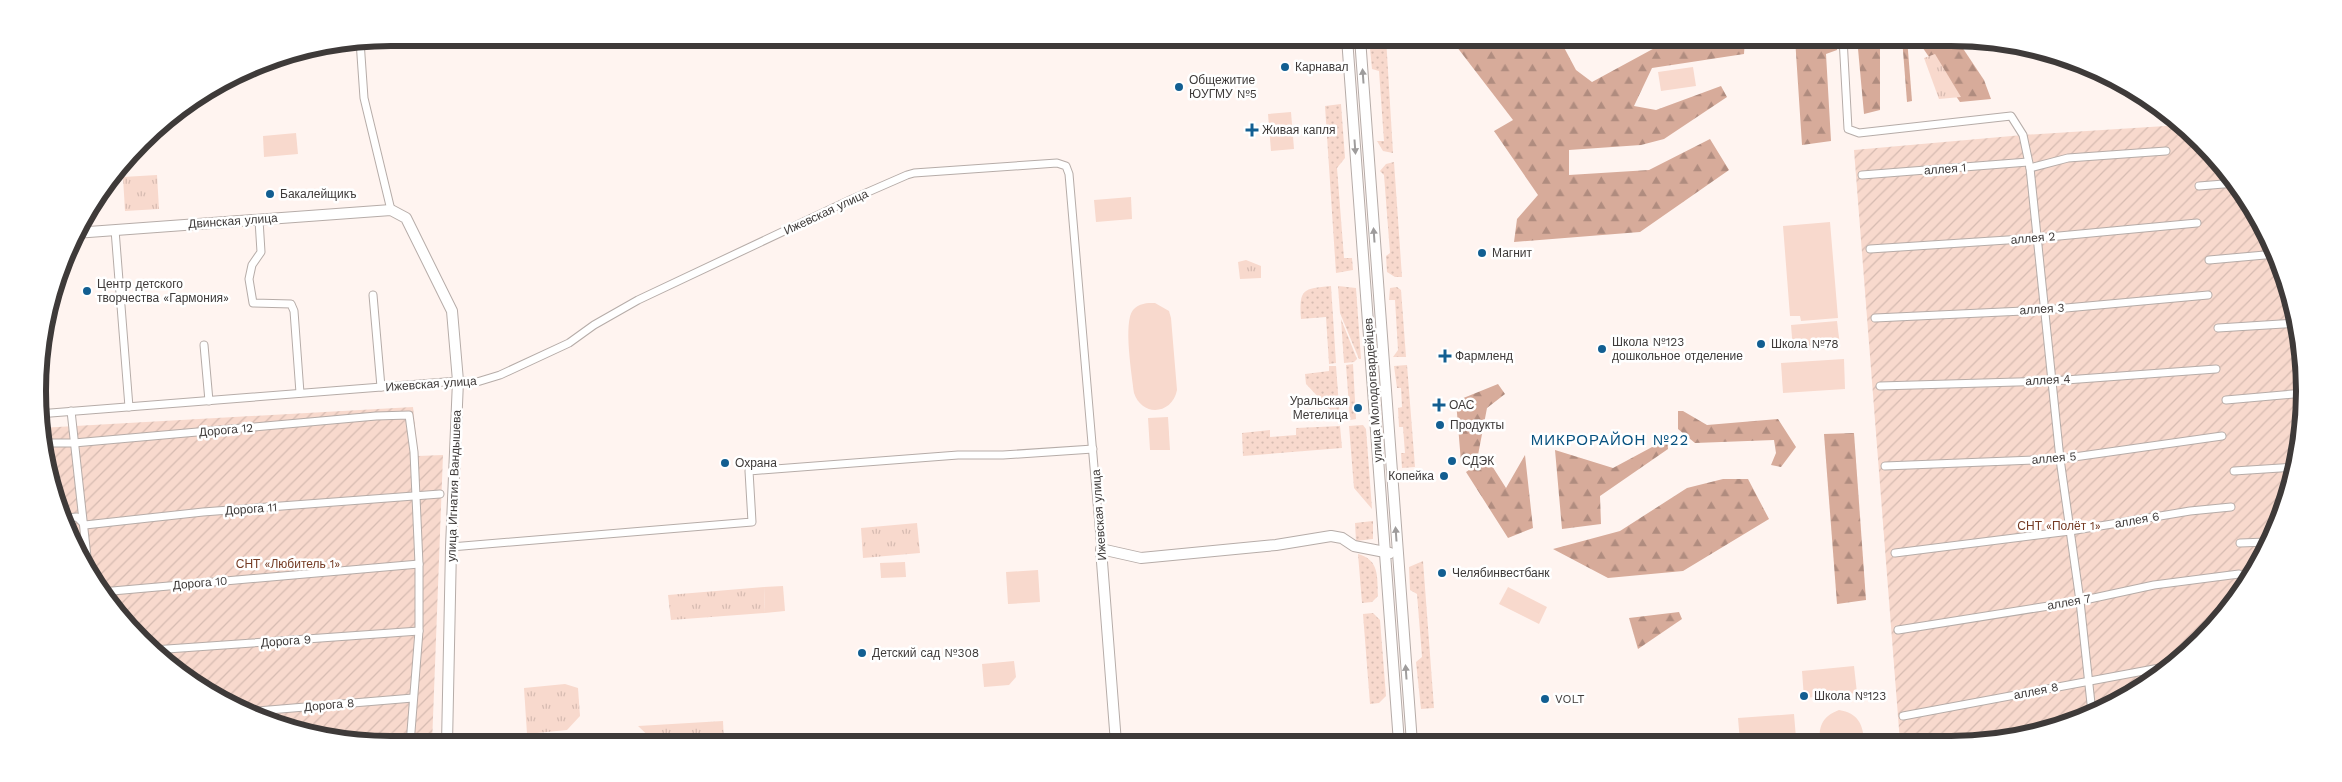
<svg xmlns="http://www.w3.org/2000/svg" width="2342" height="782" font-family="'Work Sans',sans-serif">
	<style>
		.grass { fill: url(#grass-dots) }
		.forest { fill: url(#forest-firs) }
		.park { fill: url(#park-tufts) }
		.garden { fill: url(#garden-furrows) }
		.pitch { fill: #f8d9cd }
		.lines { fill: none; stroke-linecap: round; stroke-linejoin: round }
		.street-casing { stroke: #b6aca8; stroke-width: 9 }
		.secondary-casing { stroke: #b6aca8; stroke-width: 12 }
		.street { stroke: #fff; stroke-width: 7 }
		.secondary { stroke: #fff; stroke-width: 10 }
		.oneway { fill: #9e9c9c }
		.poi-dot { fill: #125e91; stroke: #fff; stroke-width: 2 }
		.labels { text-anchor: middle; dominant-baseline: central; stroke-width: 5; stroke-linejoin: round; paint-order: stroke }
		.poi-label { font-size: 12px; fill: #3e3a39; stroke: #fff; text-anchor: start }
		.street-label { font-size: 12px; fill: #3e3a39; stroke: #fff }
		.park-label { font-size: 12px; fill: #743b24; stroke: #fff }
		.quarter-label { font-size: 15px; letter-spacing: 1px; fill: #08517f; stroke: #fff }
		.rim { fill: none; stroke: #3e3a39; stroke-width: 6 }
	</style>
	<defs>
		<pattern id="grass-dots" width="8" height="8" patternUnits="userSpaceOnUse" patternTransform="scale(1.25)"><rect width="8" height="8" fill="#f8d9cd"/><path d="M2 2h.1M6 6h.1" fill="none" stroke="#d6bbb1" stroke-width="1.8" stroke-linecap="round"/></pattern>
		<pattern id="forest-firs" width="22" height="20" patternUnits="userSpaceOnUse" patternTransform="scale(1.25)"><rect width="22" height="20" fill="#d7ab9a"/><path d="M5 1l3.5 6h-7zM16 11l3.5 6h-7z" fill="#b08c7f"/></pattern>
		<pattern id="park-tufts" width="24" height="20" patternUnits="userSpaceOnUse" patternTransform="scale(1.25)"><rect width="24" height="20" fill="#f8d9cd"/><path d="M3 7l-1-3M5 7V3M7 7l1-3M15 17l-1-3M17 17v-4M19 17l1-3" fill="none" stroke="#d6bbb1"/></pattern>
		<pattern id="garden-furrows" width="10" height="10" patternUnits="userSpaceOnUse" patternTransform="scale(1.25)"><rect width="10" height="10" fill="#f8d9cd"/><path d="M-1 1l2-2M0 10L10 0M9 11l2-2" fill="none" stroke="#d6bbb1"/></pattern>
	</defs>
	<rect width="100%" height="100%" fill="#fff4f0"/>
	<g class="grass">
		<polygon points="1369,38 1386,38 1393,153 1383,151 1377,141 1384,141 1379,71 1372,69"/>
		<polygon points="1341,104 1345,158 1337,168 1344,258 1352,258 1353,270 1336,273 1325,106"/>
		<polygon points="1394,162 1402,277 1395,277 1387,272 1386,256 1390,253 1384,175 1380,171 1386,164"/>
		<path d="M1331,286L1336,363L1329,364L1326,317L1301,319C1299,288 1303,289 1331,286Z"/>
		<polygon points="1338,286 1356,288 1361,359 1359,359 1340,313"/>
		<polygon points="1397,287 1401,290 1406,357 1393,357 1398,350 1395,300 1389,300 1390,288"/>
		<polygon points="1341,319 1357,359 1354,362 1344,363"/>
		<polygon points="1353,364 1356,419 1350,420 1346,365"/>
		<polygon points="1407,365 1415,467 1402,468 1401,453 1405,453 1403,427 1399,427 1398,408 1402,407 1401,388 1397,388 1394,366"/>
		<polygon points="1329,366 1336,366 1340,420 1306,384 1305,374 1329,371"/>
		<polygon points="1363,425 1366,429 1372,509 1354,488 1349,426"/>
		<polygon points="1340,426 1342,448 1243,456 1242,433 1270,430 1270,437 1296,435 1296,428"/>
		<polygon points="1373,521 1373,539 1356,541 1355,523"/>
		<path d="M1358,554C1380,560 1377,577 1378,596L1372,602L1362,603Z"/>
		<polygon points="1423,561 1434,708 1421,709 1416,662 1422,657 1417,594 1410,590 1409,567"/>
		<polygon points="1373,613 1380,620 1386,696 1379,703 1370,704 1363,614"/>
	</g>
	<g class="forest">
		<polygon points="1450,38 1559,38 1576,70 1592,82 1673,38 1745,38 1744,54 1652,68 1634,106 1656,110 1721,86 1727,97 1664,139 1641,145 1569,150 1569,175 1649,170 1710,139 1729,170 1640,232 1514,242 1517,219 1538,195 1494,131 1513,120"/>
		<polygon points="1795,38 1837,38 1837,50 1826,54 1831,141 1802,145"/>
		<polygon points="1857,38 1880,38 1880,110 1864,114"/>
		<polygon points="1902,38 1907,38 1912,101 1907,102"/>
		<polygon points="1916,38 1956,38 1984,80 1991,99 1960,102"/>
		<polygon points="1498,384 1505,394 1487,408 1478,455 1461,462 1456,401"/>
		<polygon points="1678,411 1683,411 1707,425 1778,419 1796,447 1781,467 1771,465 1776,453 1774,440 1695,443 1678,429"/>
		<polygon points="1854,433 1866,600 1837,604 1824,434"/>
		<polygon points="1667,439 1668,449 1600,496 1601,524 1562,529 1555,450 1613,468"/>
		<polygon points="1525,455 1533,528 1508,538 1466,472 1487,458 1506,488"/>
		<polygon points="1723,479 1748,479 1769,519 1683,571 1608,578 1553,549 1620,531 1687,488"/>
		<polygon points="1679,612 1682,619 1638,649 1629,618"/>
	</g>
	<g class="park">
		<polygon points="1935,54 1961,97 1939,99 1924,58"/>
		<polygon points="157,175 159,209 125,211 123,177"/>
		<polygon points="1246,260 1261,266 1261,278 1240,279 1238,262"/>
		<polygon points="917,523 920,553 863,558 861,528"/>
		<polygon points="764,587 765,613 671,620 668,595"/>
		<polygon points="565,684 578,688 580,716 567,730 527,734 524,688"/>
		<polygon points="723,721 724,742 657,744 638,726"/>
	</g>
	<g class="garden">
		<polygon points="2181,125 2201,141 2245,195 2278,256 2298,322 2304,391 2298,460 2257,567 2184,657 2107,708 1997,741 1900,742 1854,150 2023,135"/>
		<polygon points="413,407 418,456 443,455 432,744 391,744 322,738 255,717 194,685 141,641 97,588 49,482 40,428"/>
	</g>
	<g class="pitch">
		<polygon points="1693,67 1696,86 1661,91 1658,72"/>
		<polygon points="1291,112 1294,149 1271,151 1268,114"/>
		<polygon points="296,133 298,154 264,157 263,136"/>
		<polygon points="1131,197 1132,219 1096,222 1094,200"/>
		<polygon points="1830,222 1838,318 1801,321 1800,316 1790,316 1783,226"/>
		<path d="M1155,303L1169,311L1171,318L1177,390C1172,415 1142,417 1134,393C1132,376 1123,322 1133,310C1139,303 1147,303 1155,303Z"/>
		<polygon points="1837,321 1840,346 1793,350 1791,325"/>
		<polygon points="1844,359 1845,389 1783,393 1781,363"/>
		<polygon points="1168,417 1170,450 1150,450 1148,418"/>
		<polygon points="905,562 906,577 881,578 880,563"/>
		<polygon points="1038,570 1040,602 1008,604 1006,572"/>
		<polygon points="783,586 785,611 765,613 764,587"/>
		<polygon points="1508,587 1547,607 1539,624 1499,604"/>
		<polygon points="1014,661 1016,677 1009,685 984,687 982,664"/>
		<polygon points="1854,666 1857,693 1804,698 1802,671"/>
		<path d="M1839,710C1858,713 1863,724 1864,742H1820C1818,726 1823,716 1839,710Z"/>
		<polygon points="1794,714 1796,738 1740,742 1738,718"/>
	</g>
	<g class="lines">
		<g class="street-casing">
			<g id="street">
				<polyline points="1843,38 1848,129 1859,133 2011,116 2023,135 2030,168 2060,459 2080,601 2092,713"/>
				<polyline points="360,41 364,98 391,210"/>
				<polyline points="2030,168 2068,158 2166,151"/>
				<polyline points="1862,175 2028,162"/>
				<polyline points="2199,186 2236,183"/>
				<polyline points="259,220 261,252 252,265 249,279 253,303 291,304 294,311 300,393"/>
				<polyline points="115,230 129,407"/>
				<polyline points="1870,249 2038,238 2197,223"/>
				<polyline points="2209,260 2276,254"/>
				<polyline points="373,295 381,387"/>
				<polyline points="1875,318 2044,310 2208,295"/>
				<polyline points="2218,328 2298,323"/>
				<polyline points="204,345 209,401"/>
				<polyline points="1880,386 2052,381 2216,369"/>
				<polyline points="2226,400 2304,393"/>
				<polyline points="71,411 88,566"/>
				<polyline points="38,414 458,381 477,382 500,375 569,343 594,325 638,300 852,199 907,175 914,173 1057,163 1066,166 1069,174 1101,549"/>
				<polyline points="43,443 74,443 376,416 409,415 414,452 419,564 419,631 410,744"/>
				<polyline points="1885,466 2060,459 2222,436"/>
				<polyline points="2234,471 2295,467"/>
				<polyline points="66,518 77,517 85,525 203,512 440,494"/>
				<polyline points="2240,543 2267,542"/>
				<polyline points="451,547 752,522 749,471 958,455 1003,455 1093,449"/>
				<polyline points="1895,553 2070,531 2190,511 2231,507"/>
				<polyline points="101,592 419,564"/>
				<polyline points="1898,630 2080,601 2154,585 2239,574"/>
				<polyline points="153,650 419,631"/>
				<polyline points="245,712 413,698"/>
				<polyline points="1903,716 2170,666"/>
			</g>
		</g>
		<g class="secondary-casing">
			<g id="secondary">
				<polyline points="1347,38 1399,743"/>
				<polyline points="1360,38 1412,743"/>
				<polyline points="75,233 391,210 406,218 452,311 458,381 451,547 447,744"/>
				<polyline points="1116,743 1101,549 1141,558 1276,545 1331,536 1342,538 1354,546 1390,553"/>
			</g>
		</g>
		<use href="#street" class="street"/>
		<use href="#secondary" class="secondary"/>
	</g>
	<defs><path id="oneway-solid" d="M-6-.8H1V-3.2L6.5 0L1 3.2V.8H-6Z" transform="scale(1.25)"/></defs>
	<g class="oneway">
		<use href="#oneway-solid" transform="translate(1363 76) rotate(-94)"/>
		<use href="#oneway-solid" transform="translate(1355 147) rotate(86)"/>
		<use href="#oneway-solid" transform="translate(1374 235) rotate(-94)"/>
		<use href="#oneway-solid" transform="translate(1396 534) rotate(-94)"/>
		<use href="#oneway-solid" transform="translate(1406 672) rotate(-94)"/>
	</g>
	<g class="poi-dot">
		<circle cx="1285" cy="67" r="5"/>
		<circle cx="1179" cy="87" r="5"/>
		<path d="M1249.5 122.5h5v5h5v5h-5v5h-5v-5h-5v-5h5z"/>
		<circle cx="270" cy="194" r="5"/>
		<circle cx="1482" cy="253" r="5"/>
		<circle cx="87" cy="291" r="5"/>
		<circle cx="1761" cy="344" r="5"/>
		<circle cx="1602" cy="349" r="5"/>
		<path d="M1442.5 348.5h5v5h5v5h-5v5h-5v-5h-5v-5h5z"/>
		<path d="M1436.5 397.5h5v5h5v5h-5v5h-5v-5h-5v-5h5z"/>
		<circle cx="1358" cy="408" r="5"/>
		<circle cx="1440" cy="425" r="5"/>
		<circle cx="1452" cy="461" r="5"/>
		<circle cx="725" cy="463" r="5"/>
		<circle cx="1444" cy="476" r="5"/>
		<circle cx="1442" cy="573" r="5"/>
		<circle cx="862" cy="653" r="5"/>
		<circle cx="1804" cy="696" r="5"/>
		<circle cx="1545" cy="699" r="5"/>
	</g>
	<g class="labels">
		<g class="poi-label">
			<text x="1295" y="67">Карнавал</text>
			<text x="1189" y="80">Общежитие<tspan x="1189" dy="14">ЮУГМУ №5</tspan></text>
			<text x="1262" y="130">Живая капля</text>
			<text x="280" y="194">Бакалейщикъ</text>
			<text x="1492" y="253">Магнит</text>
			<text x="97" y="284">Центр детского<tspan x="97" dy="14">творчества «Гармония»</tspan></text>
			<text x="1612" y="342">Школа №123<tspan x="1612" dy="14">дошкольное отделение</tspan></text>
			<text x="1771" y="344">Школа №78</text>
			<text x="1455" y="356">Фармленд</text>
			<text x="1348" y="401" text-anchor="end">Уральская<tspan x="1348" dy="14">Метелица</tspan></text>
			<text x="1449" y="405">ОАС</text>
			<text x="1450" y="425">Продукты</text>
			<text x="1462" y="461">СДЭК</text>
			<text x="735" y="463">Охрана</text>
			<text x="1434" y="476" text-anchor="end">Копейка</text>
			<text x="1452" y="573">Челябинвестбанк</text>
			<text x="872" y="653">Детский сад №308</text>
			<text x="1814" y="696">Школа №123</text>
			<text x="1555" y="699">VOLT</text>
		</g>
		<g class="street-label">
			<text transform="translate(1945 169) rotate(-4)">аллея 1</text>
			<text transform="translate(826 212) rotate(-25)">Ижевская улица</text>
			<text transform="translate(233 221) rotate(-4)">Двинская улица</text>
			<text transform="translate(2033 238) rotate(-5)">аллея 2</text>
			<text transform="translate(2042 309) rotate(-4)">аллея 3</text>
			<text transform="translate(2048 380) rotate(-3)">аллея 4</text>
			<text transform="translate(431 384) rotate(-4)">Ижевская улица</text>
			<text transform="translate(1373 390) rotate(-94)">улица Молодогвардейцев</text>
			<text transform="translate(226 430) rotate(-5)">Дорога 12</text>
			<text transform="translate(2054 458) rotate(-5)">аллея 5</text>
			<text transform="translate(454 486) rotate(-88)">улица Игнатия Вандышева</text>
			<text transform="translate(251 509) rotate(-4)">Дорога 11</text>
			<text transform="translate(1099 515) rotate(-94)">Ижевская улица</text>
			<text transform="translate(2137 520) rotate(-10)">аллея 6</text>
			<text transform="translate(200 583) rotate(-5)">Дорога 10</text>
			<text transform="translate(2069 602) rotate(-10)">аллея 7</text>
			<text transform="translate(286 641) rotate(-4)">Дорога 9</text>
			<text transform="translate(2036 691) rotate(-11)">аллея 8</text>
			<text transform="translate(329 705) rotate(-5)">Дорога 8</text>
		</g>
		<g class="park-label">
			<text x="2059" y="526">СНТ «Полёт 1»</text>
			<text x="288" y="564">СНТ «Любитель 1»</text>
		</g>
		<g class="quarter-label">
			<text x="1610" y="440">МИКРОРАЙОН №22</text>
		</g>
	</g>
	<path d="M0 0H2342V782H0ZM391 46H1951A345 345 0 0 1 2296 391V391A345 345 0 0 1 1951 736H391A345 345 0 0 1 46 391V391A345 345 0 0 1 391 46Z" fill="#fff" fill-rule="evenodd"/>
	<path class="rim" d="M391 46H1951A345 345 0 0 1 2296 391V391A345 345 0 0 1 1951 736H391A345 345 0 0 1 46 391V391A345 345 0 0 1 391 46Z"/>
</svg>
